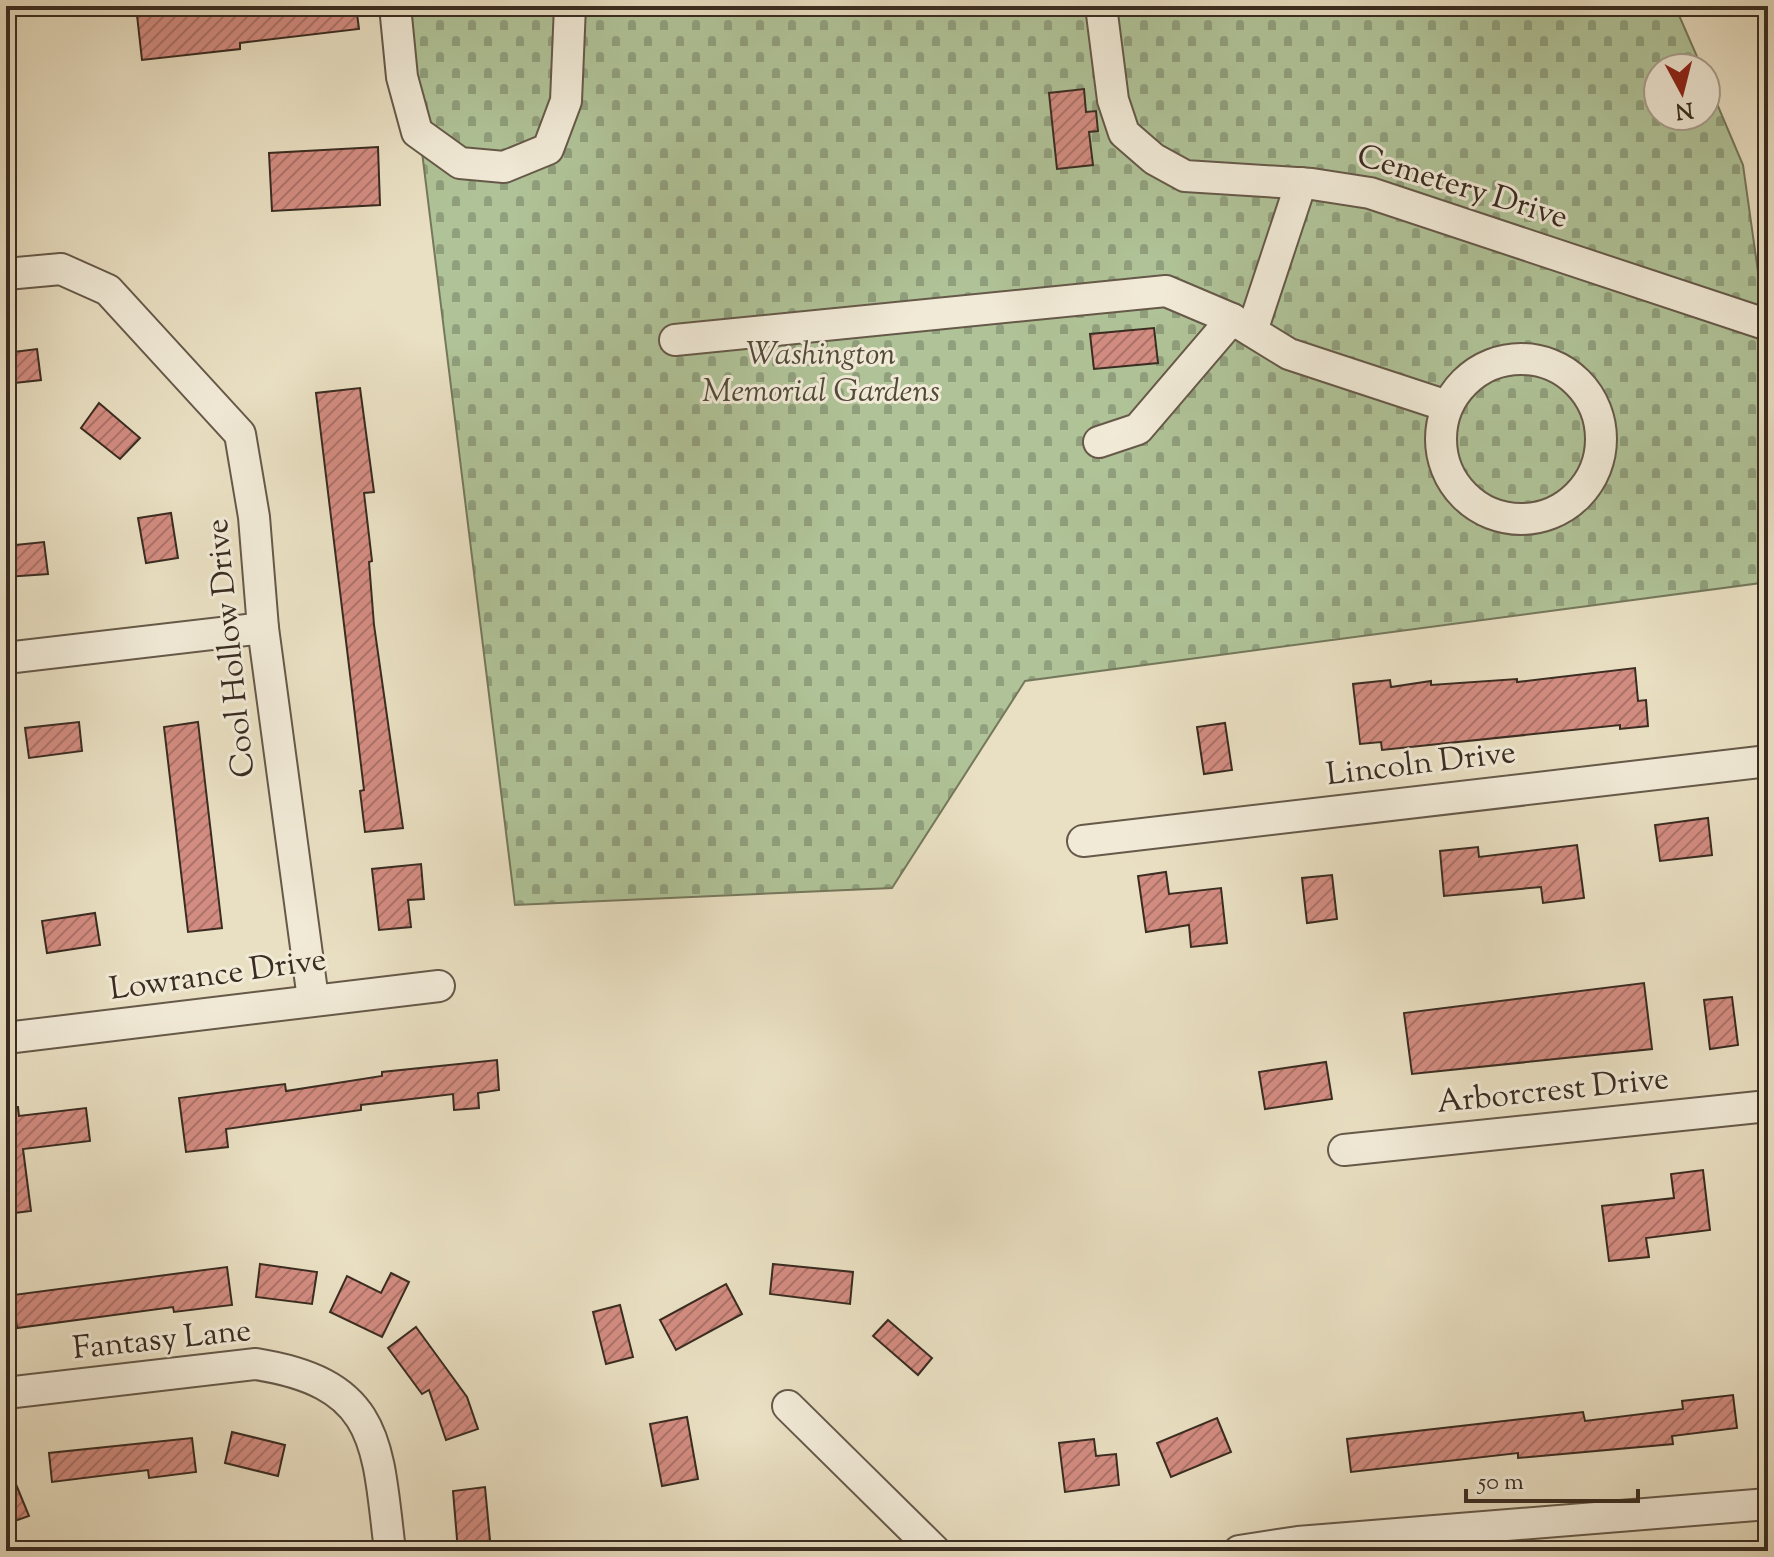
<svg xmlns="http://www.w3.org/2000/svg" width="1774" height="1557" font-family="'Sorts Mill Goudy',serif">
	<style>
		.cemetery { fill: url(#cemetery-stones); stroke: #75785c; stroke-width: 2 }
		.building { fill: url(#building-hatch); stroke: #3a2c21; stroke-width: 2 }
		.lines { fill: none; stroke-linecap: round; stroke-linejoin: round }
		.minor-casing { stroke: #665949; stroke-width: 34 }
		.minor { stroke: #f1ead7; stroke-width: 30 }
		.labels { text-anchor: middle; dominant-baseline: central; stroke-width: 6; stroke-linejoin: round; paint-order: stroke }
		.street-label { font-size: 32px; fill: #3a2c21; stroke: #f1ead7 }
		.park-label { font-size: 32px; font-style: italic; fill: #524a39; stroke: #f1ead7 }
	</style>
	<defs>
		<pattern id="cemetery-stones" width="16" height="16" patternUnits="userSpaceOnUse" patternTransform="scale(2)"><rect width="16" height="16" fill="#b0c398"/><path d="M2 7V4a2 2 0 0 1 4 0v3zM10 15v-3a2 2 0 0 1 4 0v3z" fill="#909f7c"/></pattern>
		<pattern id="building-hatch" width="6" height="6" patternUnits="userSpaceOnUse" patternTransform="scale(2)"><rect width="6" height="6" fill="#d38c81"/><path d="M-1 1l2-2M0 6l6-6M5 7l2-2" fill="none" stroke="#ac7369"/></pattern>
	</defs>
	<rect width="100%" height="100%" fill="#e9dfc2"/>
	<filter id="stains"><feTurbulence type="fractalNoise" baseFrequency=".0025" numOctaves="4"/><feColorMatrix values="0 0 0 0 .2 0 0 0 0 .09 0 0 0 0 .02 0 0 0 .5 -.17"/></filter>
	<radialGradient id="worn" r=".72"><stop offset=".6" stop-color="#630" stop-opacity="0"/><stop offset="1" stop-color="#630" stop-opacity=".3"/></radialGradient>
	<polygon class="cemetery" points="404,6 1675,6 1702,68 1658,68 1658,116 1706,116 1706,78 1743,165 1760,286 1768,289 1768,582 1025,681 892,888 515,905"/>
	<g class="building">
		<polygon points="136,6 356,6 359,29 240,43 240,49 142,60"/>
		<polygon points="1084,89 1086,112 1096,111 1098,131 1089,132 1093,165 1057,169 1049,93"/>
		<polygon points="378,147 380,205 272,211 269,153"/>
		<polygon points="1154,328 1158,363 1094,369 1090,334"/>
		<polygon points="37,349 41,380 6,384 6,353"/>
		<polygon points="360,388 374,492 364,493 372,561 369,562 374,625 403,828 365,832 360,791 364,790 316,393"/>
		<polygon points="99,403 140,438 120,459 81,428"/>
		<polygon points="171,513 178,558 146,563 138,518"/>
		<polygon points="44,542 48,574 6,577 6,546"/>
		<polygon points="1635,668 1638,701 1646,700 1648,726 1620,729 1620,725 1382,750 1381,742 1360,744 1353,684 1390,680 1391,687 1431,681 1431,685 1517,679 1517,682"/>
		<polygon points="79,722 82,751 29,758 25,728"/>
		<polygon points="198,722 222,928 188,932 164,727"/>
		<polygon points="1225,723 1232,770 1204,774 1197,727"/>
		<polygon points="1708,818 1712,855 1660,861 1655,825"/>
		<polygon points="1577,845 1584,898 1543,903 1541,887 1444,896 1440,851 1478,847 1479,857"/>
		<polygon points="421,864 424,899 408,900 411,927 379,930 372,869"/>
		<polygon points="1166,872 1169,894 1221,888 1227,943 1191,947 1189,925 1146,932 1138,876"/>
		<polygon points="1332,875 1337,919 1307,923 1302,878"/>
		<polygon points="95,913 100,945 47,953 42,921"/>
		<polygon points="1644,983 1652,1049 1412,1074 1404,1013"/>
		<polygon points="1732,997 1738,1045 1710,1049 1704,1000"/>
		<polygon points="497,1060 499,1090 478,1093 479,1108 454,1110 453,1094 361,1105 361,1110 226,1129 228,1147 186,1152 179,1098 285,1084 286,1091 382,1076 382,1072"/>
		<polygon points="1326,1062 1332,1099 1265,1109 1259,1072"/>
		<polygon points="18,1107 19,1116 86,1108 90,1141 23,1149 31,1211 6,1214 6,1108"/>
		<polygon points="1703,1170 1710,1230 1646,1238 1649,1257 1609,1261 1602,1206 1674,1198 1671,1174"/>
		<polygon points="260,1264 317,1272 312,1304 256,1297"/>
		<polygon points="773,1264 853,1272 850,1304 770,1294"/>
		<polygon points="227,1267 232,1305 174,1312 173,1307 17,1328 13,1295"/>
		<polygon points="391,1273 409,1282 382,1337 330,1312 347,1276 381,1293"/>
		<polygon points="726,1284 742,1314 676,1350 660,1320"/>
		<polygon points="620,1305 633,1357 606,1364 593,1312"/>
		<polygon points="888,1320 932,1358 918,1375 873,1336"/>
		<polygon points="416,1327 467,1397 478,1429 446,1440 429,1390 422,1394 388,1348"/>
		<polygon points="1733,1395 1737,1428 1672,1436 1673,1444 1518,1458 1518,1453 1351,1472 1347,1439 1583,1412 1585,1421 1683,1409 1682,1401"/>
		<polygon points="687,1417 698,1479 662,1486 650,1424"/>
		<polygon points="1217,1418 1231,1452 1171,1477 1157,1443"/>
		<polygon points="232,1432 285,1445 278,1476 225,1463"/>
		<polygon points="192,1438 196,1472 149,1478 148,1470 52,1482 49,1453"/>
		<polygon points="1094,1439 1096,1456 1116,1454 1119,1485 1065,1492 1059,1443"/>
		<polygon points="6,1460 29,1516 6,1524"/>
		<polygon points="485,1487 491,1551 458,1551 453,1491"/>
	</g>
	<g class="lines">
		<g class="minor-casing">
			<g id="minor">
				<polyline points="395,6 402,77 417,132 460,163 504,167 548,149 566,101 570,6"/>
				<polyline points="1101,6 1113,100 1124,133 1154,159 1185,176 1312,184 1370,193 1768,325"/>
				<polyline points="6,274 61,269 108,290 240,434 254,517 263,628 313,999"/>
				<polyline points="1252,331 1301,183"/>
				<polyline points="675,340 1166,291 1232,319 1289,354 1447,406"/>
				<circle cx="1521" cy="439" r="80"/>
				<polyline points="1099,442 1138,429 1232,319"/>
				<polyline points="6,658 263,628"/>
				<polyline points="1083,841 1768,761"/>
				<polyline points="6,1038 439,986"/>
				<polyline points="1344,1150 1768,1106"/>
				<path d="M6,1393L256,1364C381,1384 377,1444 390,1551"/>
				<polyline points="788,1406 935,1551"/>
				<polyline points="1239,1551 1298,1542 1768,1504"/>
			</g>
		</g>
		<use href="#minor" class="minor"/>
	</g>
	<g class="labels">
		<g class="street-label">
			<text transform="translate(1462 188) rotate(17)">Cemetery Drive</text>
			<text transform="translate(232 648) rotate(-96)">Cool Hollow Drive</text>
			<text transform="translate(1421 765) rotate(-7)">Lincoln Drive</text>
			<text transform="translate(218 976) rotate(-8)">Lowrance Drive</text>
			<text transform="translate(1553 1092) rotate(-6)">Arborcrest Drive</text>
			<text transform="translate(162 1341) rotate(-6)">Fantasy Lane</text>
		</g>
		<g class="park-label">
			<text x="821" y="356">Washington<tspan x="821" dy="37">Memorial Gardens</tspan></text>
		</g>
	</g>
	<rect width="1774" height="1557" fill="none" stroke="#e9dfc2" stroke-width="32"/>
	<rect x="8" y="8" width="1758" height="1541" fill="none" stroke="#3a2c21" stroke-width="4"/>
	<rect x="16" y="16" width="1742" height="1525" fill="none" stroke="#3a2c21" stroke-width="2"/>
	<g transform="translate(1682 92) rotate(173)"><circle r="38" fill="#f1ead7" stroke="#a89e8e" stroke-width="2"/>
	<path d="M0-6L14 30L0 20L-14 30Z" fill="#8f2418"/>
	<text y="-12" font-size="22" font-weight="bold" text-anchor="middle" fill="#3a2c21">N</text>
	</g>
	<path d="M1466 1489v12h172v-12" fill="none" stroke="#3a2c21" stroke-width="4"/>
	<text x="1478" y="1489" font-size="24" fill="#3a2c21" stroke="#f1ead7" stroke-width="6" paint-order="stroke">50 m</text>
	<rect width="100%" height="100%" filter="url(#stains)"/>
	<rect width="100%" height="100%" fill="url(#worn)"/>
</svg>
